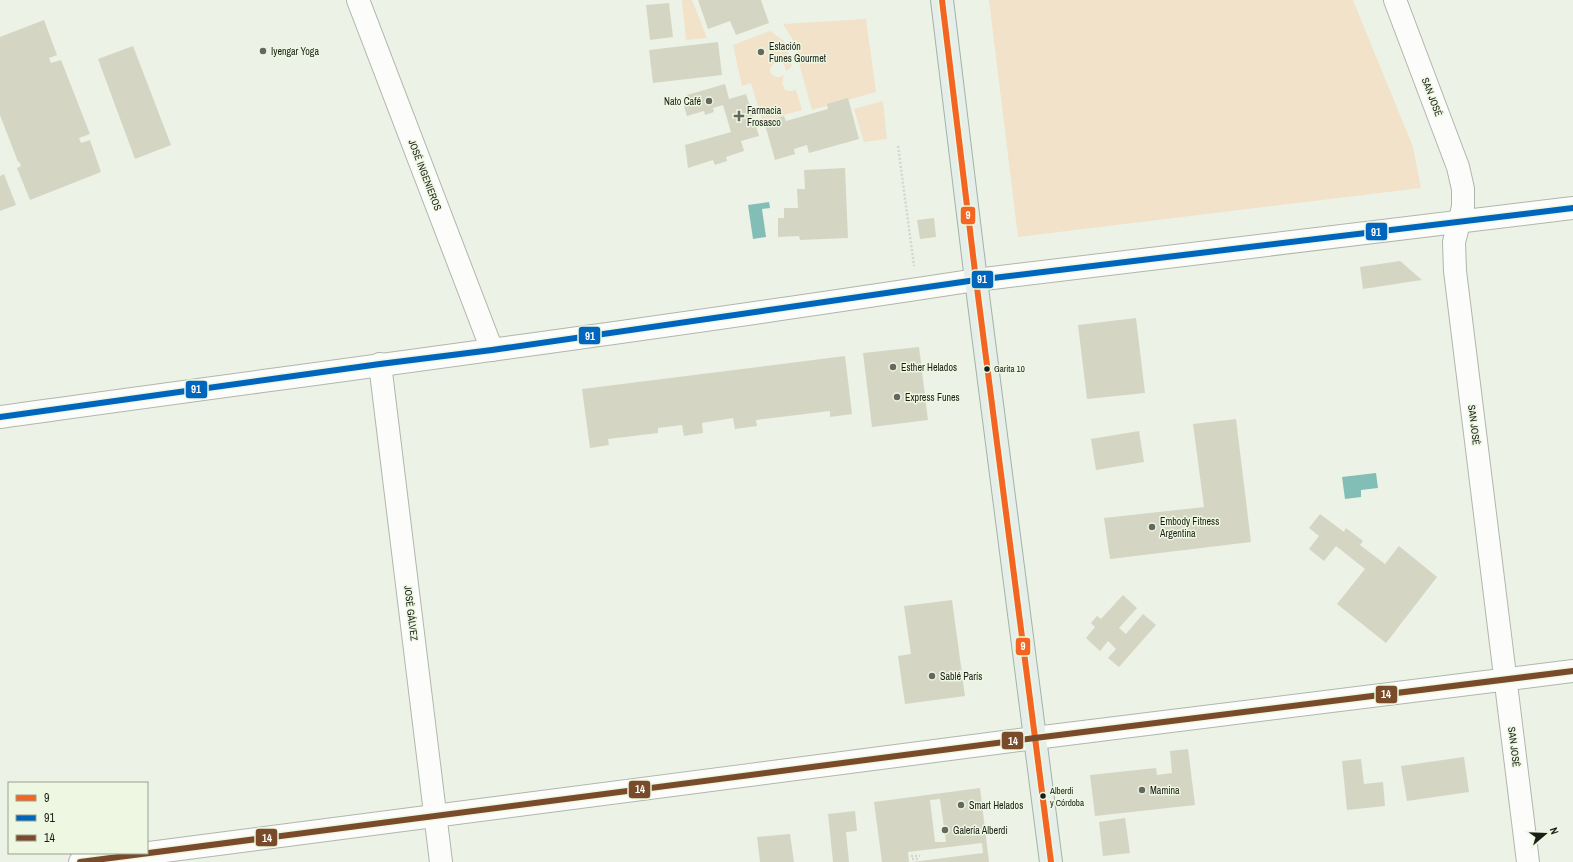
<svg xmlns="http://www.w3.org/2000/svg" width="1573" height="862" font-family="'Archivo Narrow',sans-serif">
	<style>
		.green { fill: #f1e2c9 }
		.water { fill: #82beb6 }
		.building { fill: #d5d5c4; fill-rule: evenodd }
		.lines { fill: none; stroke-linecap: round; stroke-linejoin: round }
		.street-casing { stroke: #b1b6ac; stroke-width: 24 }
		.secondary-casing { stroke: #b1b6ac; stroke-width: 24 }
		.primary-casing { stroke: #a2b3a6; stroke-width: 24 }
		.path { stroke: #d4d6d2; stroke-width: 2.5; stroke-dasharray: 2 2; stroke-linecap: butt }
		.street { stroke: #fcfdfb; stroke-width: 22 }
		.secondary { stroke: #fcfdfb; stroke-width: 22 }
		.primary { stroke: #e5eee8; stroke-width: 22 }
		.bus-1-casing { stroke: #edf7e1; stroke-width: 9 }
		.bus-2-casing { stroke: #edf7e1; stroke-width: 9 }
		.bus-3-casing { stroke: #edf7e1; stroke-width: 9 }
		.bus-1 { stroke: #f26522; stroke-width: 6 }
		.bus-2 { stroke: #0065bd; stroke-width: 6 }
		.bus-3 { stroke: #7a4b2a; stroke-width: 6 }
		.poi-dot { fill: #64685f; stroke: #edf7e1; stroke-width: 1.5 }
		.bus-dot { fill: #1b1e16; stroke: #edf7e1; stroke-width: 1.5 }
		.labels { text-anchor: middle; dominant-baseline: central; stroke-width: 3; stroke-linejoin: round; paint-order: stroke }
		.bus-label { font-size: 9px; fill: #1b1e16; stroke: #edf7e1; text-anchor: start }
		.poi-label { font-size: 10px; fill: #1b1e16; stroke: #edf7e1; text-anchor: start }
		.street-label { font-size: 10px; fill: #1b1e16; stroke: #edf7e1 }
		.line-badge { stroke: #edf7e1; stroke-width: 1.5 }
		.badge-label { font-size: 11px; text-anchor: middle; font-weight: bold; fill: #fff }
	</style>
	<rect width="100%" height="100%" fill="#ecf2e6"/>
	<g class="green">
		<polygon points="682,0 692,0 707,38 686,40"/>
		<polygon points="989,0 1353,0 1413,147 1421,188 1018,237"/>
		<polygon points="866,19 876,92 812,110 792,38 783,24"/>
		<path d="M770,31L784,41L792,66L786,71C783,51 762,69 774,76C778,78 781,77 784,75L782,83L785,90L791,91L796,90L802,110L762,121L751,83L742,86L733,45Z"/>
		<polygon points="883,101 887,139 864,142 854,109"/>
	</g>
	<g class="water">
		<polygon points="769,202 770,208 762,209 766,237 753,239 748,205"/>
		<polygon points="1376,473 1378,488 1361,490 1361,497 1345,499 1342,477"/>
	</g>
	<g class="building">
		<polygon points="698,0 761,0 769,23 736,35 730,21 708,29"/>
		<polygon points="669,3 673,37 650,40 646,5"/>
		<polygon points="44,20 57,55 49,58 51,63 61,60 90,134 79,138 81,143 90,140 101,172 30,200 17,168 21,166 20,164 19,161 18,162 0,115 0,37"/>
		<polygon points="718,42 722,75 653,83 649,50"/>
		<polygon points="133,46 171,145 135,159 98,59"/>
		<polygon points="725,84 729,99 746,94 759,136 741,141 744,151 726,157 727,161 715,165 713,160 688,168 685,145 731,132 723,105 713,108 714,112 705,115 704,111 687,116 684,106 690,104 687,95"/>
		<polygon points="848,98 859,139 809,153 807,145 794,149 795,154 775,160 764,121 784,116 786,121 828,109 827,104"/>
		<polygon points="845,168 848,238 800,240 799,236 778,237 778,218 784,218 784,208 798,208 797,189 805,189 804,170"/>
		<polygon points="4,174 16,205 0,211 0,176"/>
		<polygon points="934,218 936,237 920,239 917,220"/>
		<polygon points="1400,261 1422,280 1363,289 1360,267"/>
		<polygon points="1136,318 1145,393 1087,399 1078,325"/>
		<polygon points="919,347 928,420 872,427 863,353"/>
		<polygon points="845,356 852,414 830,417 830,411 756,420 757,426 735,429 733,418 702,423 703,433 684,436 682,425 658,428 658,433 608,439 609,445 590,448 582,389"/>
		<polygon points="1236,419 1251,542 1110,559 1104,518 1204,507 1193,424"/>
		<polygon points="1139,431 1144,462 1096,470 1091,439"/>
		<polygon points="1320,514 1344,532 1346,528 1363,541 1360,545 1385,564 1399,546 1437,577 1386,643 1337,604 1365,569 1336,546 1324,561 1309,549 1319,536 1309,528"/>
		<polygon points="1123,595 1137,608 1119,628 1126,634 1143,614 1156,625 1119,667 1108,658 1116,649 1108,641 1100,651 1086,638 1095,627 1091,623 1097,616 1101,619"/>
		<polygon points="952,600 965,696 905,704 898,656 911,654 904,606"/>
		<polygon points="1188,749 1195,805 1095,816 1090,775 1156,768 1157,775 1172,773 1170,751"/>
		<polygon points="1464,757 1469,792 1407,801 1401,766"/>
		<polygon points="1361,759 1364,784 1383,782 1385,806 1347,810 1342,761"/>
		<path d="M980,788L989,862H912L983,853L982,843L908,852L909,862H882L874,802ZM940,799L946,842H935L930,800Z"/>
		<polygon points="855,811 857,831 846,832 849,862 833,862 828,814"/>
		<polygon points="1125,818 1130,853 1103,856 1099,822"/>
		<polygon points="790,834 794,862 760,862 757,837"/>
	</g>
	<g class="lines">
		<g class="street-casing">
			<g id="street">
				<polyline points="358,0 492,350"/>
				<polyline points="380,364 441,862"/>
				<path d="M0,417C325,372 651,330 976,280"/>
				<polyline points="80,862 1035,738 1573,671"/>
			</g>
		</g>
		<g class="secondary-casing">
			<g id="secondary">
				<polyline points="1395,0 1458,167 1463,189 1463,207 1454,242 1455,271 1528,862"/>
				<polyline points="976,280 1573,208"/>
			</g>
		</g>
		<g class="primary-casing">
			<polyline id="primary" points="942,0 976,280 1051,862"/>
		</g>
		<g class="path">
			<polyline points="898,146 914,266"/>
			<polyline points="918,859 912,859 912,856 920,856"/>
		</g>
		<use href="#street" class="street"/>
		<use href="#secondary" class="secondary"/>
		<use href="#primary" class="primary"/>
		<g class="bus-1-casing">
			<polyline id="bus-1" points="942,0 976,280 1051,862"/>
		</g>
		<g class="bus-2-casing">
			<polyline id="bus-2" points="0,417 380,364 492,350 976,280 1573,208"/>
		</g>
		<g class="bus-3-casing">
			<polyline id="bus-3" points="80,862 1035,738 1573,671"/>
		</g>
		<use href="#bus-1" class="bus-1"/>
		<use href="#bus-2" class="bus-2"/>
		<use href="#bus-3" class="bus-3"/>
	</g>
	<g class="poi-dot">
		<circle cx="263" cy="51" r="4"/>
		<circle cx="761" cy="52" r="4"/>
		<circle cx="709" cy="101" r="4"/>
		<path d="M737 110h4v4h4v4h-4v4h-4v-4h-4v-4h4z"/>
		<circle cx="893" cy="367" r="4"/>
		<circle cx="897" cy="397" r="4"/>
		<circle cx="1152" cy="527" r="4"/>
		<circle cx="932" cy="676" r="4"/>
		<circle cx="1142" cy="790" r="4"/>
		<circle cx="961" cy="805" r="4"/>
		<circle cx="945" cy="830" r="4"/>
	</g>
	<g class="bus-dot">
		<circle cx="987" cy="369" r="3.5"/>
		<circle cx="1043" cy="796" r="3.5"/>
	</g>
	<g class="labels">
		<g class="bus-label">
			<text x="994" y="369">Garita 10</text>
			<text x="1050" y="791">Alberdi<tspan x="1050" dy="12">y Córdoba</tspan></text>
		</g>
		<g class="poi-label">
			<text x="769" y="46">Estación<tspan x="769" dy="12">Funes Gourmet</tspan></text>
			<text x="271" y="51">Iyengar Yoga</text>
			<text x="701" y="101" text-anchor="end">Nato Café</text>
			<text x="747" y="110">Farmacia<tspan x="747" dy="12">Frosasco</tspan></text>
			<text x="901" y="367">Esther Helados</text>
			<text x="905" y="397">Express Funes</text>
			<text x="1160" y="521">Embody Fitness<tspan x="1160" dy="12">Argentina</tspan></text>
			<text x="940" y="676">Sablé París</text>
			<text x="1150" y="790">Mamina</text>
			<text x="969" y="805">Smart Helados</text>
			<text x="953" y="830">Galería Alberdi</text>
		</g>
		<g class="street-label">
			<text transform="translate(1432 97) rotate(69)">SAN JOSÉ</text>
			<text transform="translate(425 175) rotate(69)">JOSÉ INGENIEROS</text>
			<text transform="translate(1474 425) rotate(83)">SAN JOSÉ</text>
			<text transform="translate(411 613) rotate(83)">JOSÉ GÁLVEZ</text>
			<text transform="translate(1514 747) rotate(83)">SAN JOSÉ</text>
		</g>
	</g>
	<g class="line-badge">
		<rect x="960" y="206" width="16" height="19" rx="4" fill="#f26522"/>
		<rect x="1365" y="222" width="23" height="19" rx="4" fill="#0065bd"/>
		<rect x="971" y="270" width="23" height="19" rx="4" fill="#0065bd"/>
		<rect x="578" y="326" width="23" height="19" rx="4" fill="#0065bd"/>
		<rect x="185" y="380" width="23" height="19" rx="4" fill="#0065bd"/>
		<rect x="1015" y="637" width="16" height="19" rx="4" fill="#f26522"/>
		<rect x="1375" y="685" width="23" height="19" rx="4" fill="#7a4b2a"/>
		<rect x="1001" y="731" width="23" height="19" rx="4" fill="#7a4b2a"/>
		<rect x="628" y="780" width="23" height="19" rx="4" fill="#7a4b2a"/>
		<rect x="255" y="828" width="23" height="19" rx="4" fill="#7a4b2a"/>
	</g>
	<g class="badge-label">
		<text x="968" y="219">9</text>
		<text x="1376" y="236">91</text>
		<text x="982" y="283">91</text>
		<text x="590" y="340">91</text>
		<text x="196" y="393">91</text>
		<text x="1023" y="650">9</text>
		<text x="1386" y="698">14</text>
		<text x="1013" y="745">14</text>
		<text x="640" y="793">14</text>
		<text x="267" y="842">14</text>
	</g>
	<rect x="8" y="782" width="140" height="72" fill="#edf7e1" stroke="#99a090"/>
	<rect x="16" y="795" width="20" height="6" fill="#f26522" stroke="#99a090"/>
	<text x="44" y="802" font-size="12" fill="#1b1e16">9</text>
	<rect x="16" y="815" width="20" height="6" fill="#0065bd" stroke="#99a090"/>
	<text x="44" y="822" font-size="12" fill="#1b1e16">91</text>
	<rect x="16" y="835" width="20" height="6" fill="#7a4b2a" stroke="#99a090"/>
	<text x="44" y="842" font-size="12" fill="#1b1e16">14</text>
	<g transform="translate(1545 834) rotate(71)" stroke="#edf7e1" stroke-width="3" paint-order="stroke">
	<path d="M0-3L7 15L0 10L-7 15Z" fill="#1b1e16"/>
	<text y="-6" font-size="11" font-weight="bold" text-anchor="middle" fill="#1b1e16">N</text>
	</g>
</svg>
